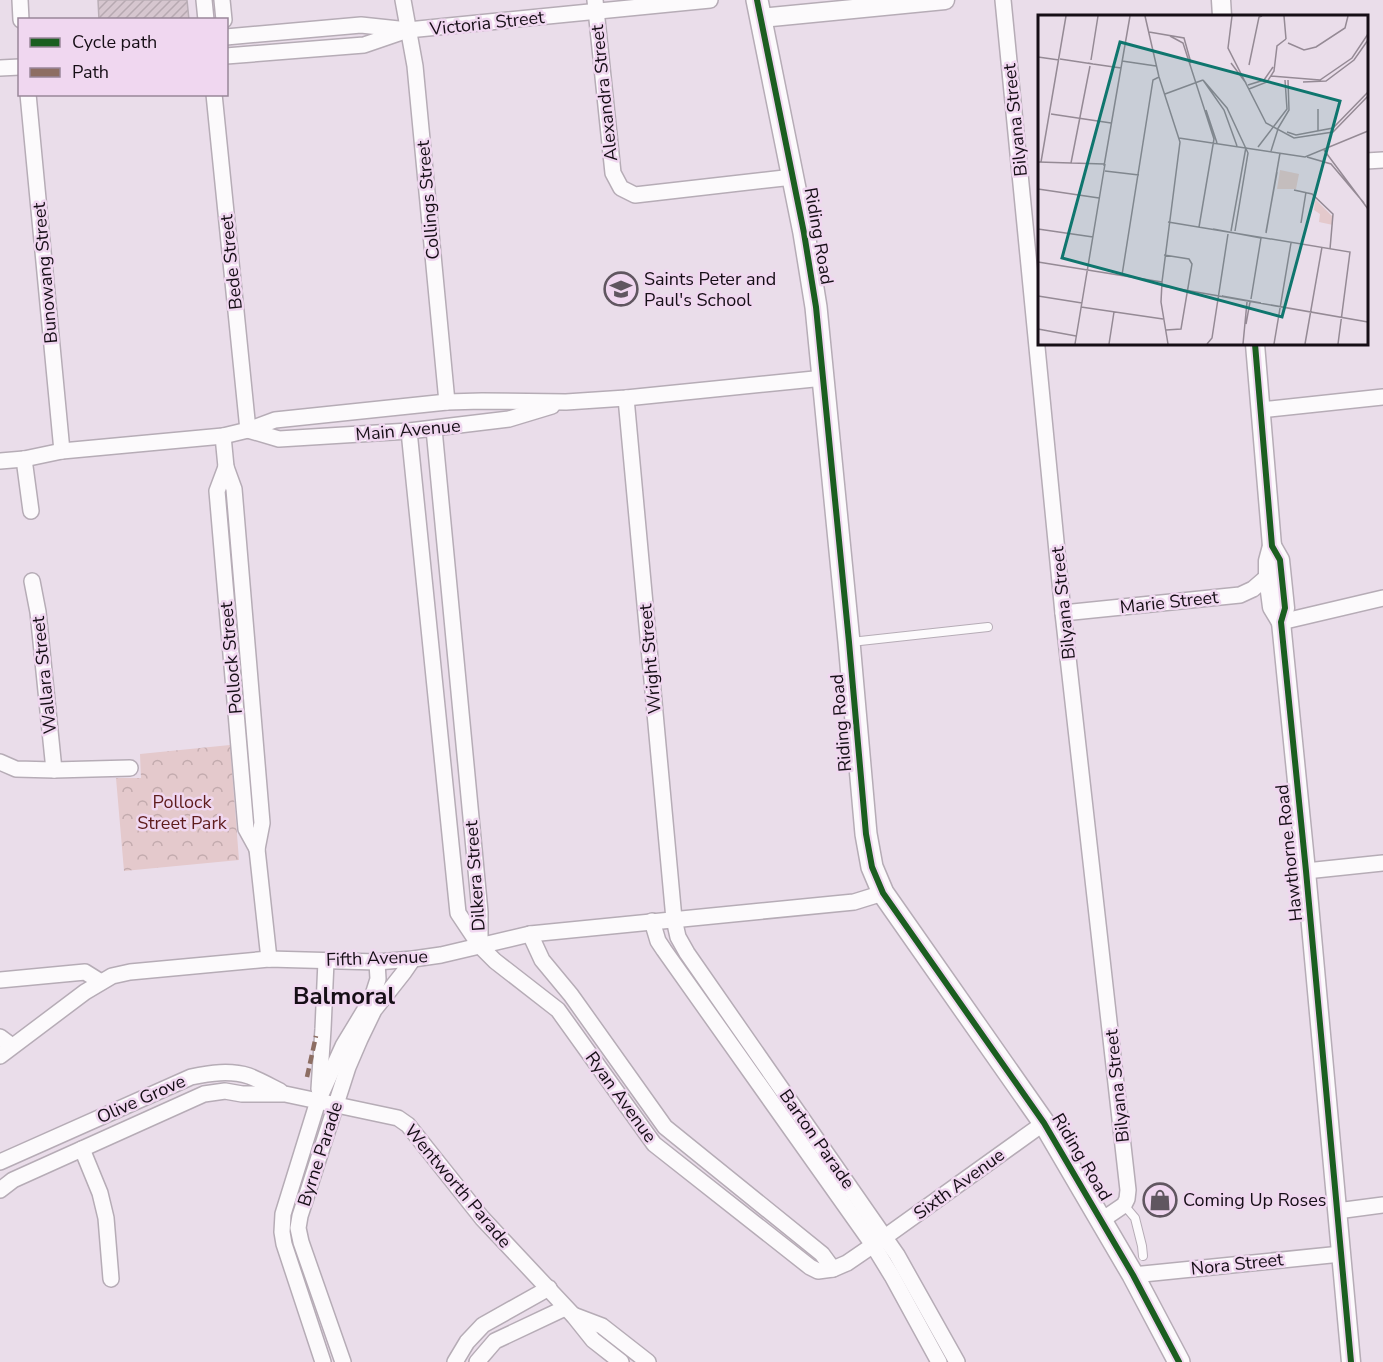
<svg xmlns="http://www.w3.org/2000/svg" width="1383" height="1362" font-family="'Nunito Sans',sans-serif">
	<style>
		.forest { fill: url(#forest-crowns) }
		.building { fill: url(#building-hatch); stroke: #baaeb6; stroke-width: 1.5 }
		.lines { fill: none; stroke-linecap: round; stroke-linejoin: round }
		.service-casing { stroke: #b6acb6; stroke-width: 10 }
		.minor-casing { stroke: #b6acb6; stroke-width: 18 }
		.tertiary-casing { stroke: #b6acb6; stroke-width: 21 }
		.secondary-casing { stroke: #b6acb6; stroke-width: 24 }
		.service { stroke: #fcfafc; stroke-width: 8 }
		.minor { stroke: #fcfafc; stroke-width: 15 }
		.tertiary { stroke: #fcfafc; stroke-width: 18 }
		.secondary { stroke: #fcfafc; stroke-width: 21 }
		.quiet { stroke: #8d6e63; stroke-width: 4.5; stroke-dasharray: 9 4.5; stroke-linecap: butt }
		.cycleway-casing { stroke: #f0d7f0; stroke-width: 10 }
		.cycleway { stroke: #1b5e20; stroke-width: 6 }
		.labels { text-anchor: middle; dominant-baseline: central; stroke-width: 5; stroke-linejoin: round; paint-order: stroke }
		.street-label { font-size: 18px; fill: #160e16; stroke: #f0d7f0 }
		.poi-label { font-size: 18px; fill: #160e16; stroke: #f0d7f0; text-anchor: start }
		.park-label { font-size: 18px; fill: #5e1c1c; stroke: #f0d7f0 }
		.district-label { font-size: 24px; font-weight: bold; fill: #160e16; stroke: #f0d7f0 }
		.inset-road { fill: none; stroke: #958a95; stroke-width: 1.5 }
		.view { fill: #0f766e; fill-opacity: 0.15; stroke: #0f766e; stroke-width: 3 }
		.inset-edge { fill: none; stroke: #160e16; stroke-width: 3 }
	</style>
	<defs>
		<pattern id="forest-crowns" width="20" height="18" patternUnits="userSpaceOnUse" patternTransform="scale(1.5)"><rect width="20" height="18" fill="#e4c9cc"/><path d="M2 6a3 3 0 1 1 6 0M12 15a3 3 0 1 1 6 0" fill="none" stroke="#c3abae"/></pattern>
		<pattern id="building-hatch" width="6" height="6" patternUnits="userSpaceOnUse" patternTransform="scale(1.5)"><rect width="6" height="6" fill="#d6c6cf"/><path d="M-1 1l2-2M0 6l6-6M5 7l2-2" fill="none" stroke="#b7a9b1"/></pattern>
	</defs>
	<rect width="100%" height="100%" fill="#eaddea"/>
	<polygon class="forest" points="230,745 239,860 124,871 116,778 141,778 140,754"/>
	<polygon class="building" points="98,0 187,0 189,20 99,20"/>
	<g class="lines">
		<g class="service-casing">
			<g id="service">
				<polyline points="851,642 988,627"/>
				<polyline points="1124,1205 1135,1218 1142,1246 1143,1256"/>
			</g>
		</g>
		<g class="minor-casing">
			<g id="minor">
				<polyline points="20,0 21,20"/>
				<polyline points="204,0 206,20"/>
				<polyline points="222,0 224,20"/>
				<polyline points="403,0 415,66 447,402"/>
				<polyline points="595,0 613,173 621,188 635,195 793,177"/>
				<polyline points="1003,0 1063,613 1128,1190 1127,1199 1124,1205 1102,1220"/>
				<polyline points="226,37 361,25 408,30 710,0"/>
				<polyline points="226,56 364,45 402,32"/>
				<polyline points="0,68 20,67"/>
				<polyline points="28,94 62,451"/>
				<polyline points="214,94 248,430"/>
				<polyline points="1366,161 1383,160"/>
				<polyline points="626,398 674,919 678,937 687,953 897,1255 957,1362"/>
				<polyline points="1261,410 1383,397"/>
				<polyline points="434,429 480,912 480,946"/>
				<polyline points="248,430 279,439 409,431 509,419 552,406"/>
				<polyline points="409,431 458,913 480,946 495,961 558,1010 654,1144 810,1267 818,1271 833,1269 847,1263 885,1237 1044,1123"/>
				<polyline points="223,436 226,467 234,489 262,823 257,849 269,959"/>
				<polyline points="24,459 31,511"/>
				<polyline points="0,461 24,459 62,451 223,436 248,430 275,420 447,402 482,401 566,402 626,398 824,378"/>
				<polyline points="226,467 217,491 246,829 257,849"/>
				<polyline points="32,581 38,612 54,770"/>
				<polyline points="1063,613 1240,595 1253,589 1268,576"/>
				<polyline points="1281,622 1383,598"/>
				<polyline points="0,762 16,769 54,770 130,768"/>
				<polyline points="1306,871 1383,863"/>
				<polyline points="652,921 658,941 664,950 873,1245 892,1276 939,1362"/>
				<polyline points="530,934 542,960 571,995 665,1127 822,1254 833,1269"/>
				<polyline points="0,980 85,972 101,982"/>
				<polyline points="0,1037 12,1046"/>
				<polyline points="0,1056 85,992 112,976 130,972 269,959 377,962 413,959 441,955 530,934 854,902 883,893"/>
				<polyline points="319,1089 323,1029 326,961"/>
				<polyline points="82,1149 100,1193 106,1218 111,1279"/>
				<path d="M0,1162L191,1077C210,1073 230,1070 249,1076C259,1080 270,1086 280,1091"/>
				<polyline points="0,1190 13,1180 204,1094 225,1091 242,1094 285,1094 398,1118 408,1125 482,1218 573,1315 593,1340 621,1362"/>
				<polyline points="1337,1211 1383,1205"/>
				<polyline points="1133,1275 1341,1254"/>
				<polyline points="573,1315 602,1326 648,1362"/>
				<polyline points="323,1362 284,1244 282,1232 283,1214 318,1101 343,1046 372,998 378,979 377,962"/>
				<polyline points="343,1362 301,1242 298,1228 300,1216 348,1067 360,1039 374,1010 404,972 413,959"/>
				<polyline points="455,1362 467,1342 483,1325 549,1288"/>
				<polyline points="477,1362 495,1341 565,1308"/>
			</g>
		</g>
		<g class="tertiary-casing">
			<g id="tertiary">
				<polyline points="1221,0 1222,16"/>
				<polyline points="761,18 945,0"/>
				<polyline points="1255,344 1272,546 1268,561 1268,576 1272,607 1281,622"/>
				<polyline points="1272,546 1280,560 1285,608 1281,622 1306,871 1351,1362"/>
			</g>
		</g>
		<g class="secondary-casing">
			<polyline id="secondary" points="757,0 804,233 816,307 849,642 866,834 872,867 883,893 1044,1123 1133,1275 1179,1362"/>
		</g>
		<use href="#service" class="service"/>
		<use href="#minor" class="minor"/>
		<use href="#tertiary" class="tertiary"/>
		<use href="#secondary" class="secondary"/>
		<polyline class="quiet" points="307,1077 316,1036"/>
		<g class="cycleway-casing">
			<g id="cycleway">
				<polyline points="757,0 804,233 816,307 849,642 866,834 872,867 883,893 1044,1123 1133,1275 1179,1362"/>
				<polyline points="1255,344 1272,546 1280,560 1285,608 1281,622 1306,871 1351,1362"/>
			</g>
		</g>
		<use href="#cycleway" class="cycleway"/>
	</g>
	<defs>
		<g id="school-ring" transform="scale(1.725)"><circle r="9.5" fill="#f0d7f0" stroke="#605660" stroke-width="1.5"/><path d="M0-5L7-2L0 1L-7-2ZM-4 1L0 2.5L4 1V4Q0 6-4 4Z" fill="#605660"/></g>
		<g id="shop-ring" transform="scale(1.725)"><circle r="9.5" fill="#f0d7f0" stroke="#605660" stroke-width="1.5"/><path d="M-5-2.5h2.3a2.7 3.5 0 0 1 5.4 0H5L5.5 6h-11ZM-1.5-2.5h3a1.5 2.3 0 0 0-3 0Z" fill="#605660"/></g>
	</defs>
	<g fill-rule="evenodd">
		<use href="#school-ring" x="621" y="289"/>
		<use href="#shop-ring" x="1160" y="1200"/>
	</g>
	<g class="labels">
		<g class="street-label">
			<text transform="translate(487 23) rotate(-6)">Victoria Street</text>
			<text transform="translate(604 93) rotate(-96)">Alexandra Street</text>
			<text transform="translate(1015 120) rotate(-96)">Bilyana Street</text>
			<text transform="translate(428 200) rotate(-95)">Collings Street</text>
			<text transform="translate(819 236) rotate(80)">Riding Road</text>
			<text transform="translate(231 262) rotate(-96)">Bede Street</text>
			<text transform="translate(45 273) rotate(-95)">Bunowang Street</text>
			<text transform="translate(408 430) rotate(-5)">Main Avenue</text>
			<text transform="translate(1169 602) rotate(-6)">Marie Street</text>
			<text transform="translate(1063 603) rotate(-96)">Bilyana Street</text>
			<text transform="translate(231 658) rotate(-95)">Pollock Street</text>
			<text transform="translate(650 659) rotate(-95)">Wright Street</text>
			<text transform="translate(44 675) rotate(-96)">Wallara Street</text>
			<text transform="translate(841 723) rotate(-95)">Riding Road</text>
			<text transform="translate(1289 853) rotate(-96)">Hawthorne Road</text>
			<text transform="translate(475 876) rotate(-94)">Dilkera Street</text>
			<text transform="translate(377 958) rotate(-2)">Fifth Avenue</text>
			<text transform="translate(1117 1086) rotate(-96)">Bilyana Street</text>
			<text transform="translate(621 1097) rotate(54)">Ryan Avenue</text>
			<text transform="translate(141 1099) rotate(-24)">Olive Grove</text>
			<text transform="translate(817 1139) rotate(55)">Barton Parade</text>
			<text transform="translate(320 1154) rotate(-72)">Byrne Parade</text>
			<text transform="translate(1082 1157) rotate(59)">Riding Road</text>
			<text transform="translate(959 1184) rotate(-36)">Sixth Avenue</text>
			<text transform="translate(458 1186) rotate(50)">Wentworth Parade</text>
			<text transform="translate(1237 1264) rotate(-6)">Nora Street</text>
		</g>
		<g class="poi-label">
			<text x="644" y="279">Saints Peter and<tspan x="644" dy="21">Paul's School</tspan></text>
			<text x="1183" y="1200">Coming Up Roses</text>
		</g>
		<g class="park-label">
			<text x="182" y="802">Pollock<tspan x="182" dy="21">Street Park</tspan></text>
		</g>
		<g class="district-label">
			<text x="344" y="996">Balmoral</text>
		</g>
	</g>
	<g transform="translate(1038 15)">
		<rect width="330" height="330" fill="#eaddea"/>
		<path d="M242,155L261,159L258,174H239ZM277,184L295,202V210L281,207L282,199L276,195Z" fill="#e4c9cc"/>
		<path class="inset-road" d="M107,1L121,62L142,127L124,267L123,287L130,329M194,1L190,33L228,108L256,123L295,117L330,81M246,1L248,24M111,17L146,23L153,48M132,21L145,28L176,124L161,212M250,28L266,35L278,32L307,13L310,1M0,42L21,45M22,44L55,49L50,48M53,45L60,1M84,46L118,51M193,48L208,68M55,49L83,53M211,50L221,2L224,1M233,61L282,65L314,43L330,19M165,65L189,93L210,138L197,216M165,65L186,95L199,131M265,67L288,66L316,45L330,25M210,70L226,65L235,52M211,74L229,67L236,56L239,31L248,24M127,79L165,65M168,95L179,128M13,99L73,108M239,115L251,95L250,65M280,116V94M249,117L258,120L295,113L330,77M141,123L267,142L330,116M220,132L249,94L247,65M286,135L330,194M233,136L240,114M269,142L293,149L326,188M0,147L66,149M3,147L28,1M33,148L52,51M66,151L92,1M67,156L101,160M0,174L61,183M256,175L274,179L295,199L292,234M130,207L312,237L300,329M263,208L268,177M0,214L55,222M175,214L223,223M193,216L208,132M228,217L239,157M228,218L242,138M126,240L151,244L154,249L143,314L128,315M0,247L124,267M84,260L115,65L121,62M124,271L330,307M0,281L44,288M184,281L223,288M213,284L223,223M43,292L125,304M208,309L212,287M0,314L38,321M37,329L67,149M71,329L76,297M169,329L174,323L190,219M205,329L209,287M236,329L253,228M267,329L284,232"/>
		<path class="view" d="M82,27L302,86L244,302L24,243Z"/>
		<rect width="330" height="330" class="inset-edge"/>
	</g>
	<rect x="18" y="18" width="210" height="78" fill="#f0d7f0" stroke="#998799" stroke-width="1.5"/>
	<rect x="30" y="38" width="30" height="9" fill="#1b5e20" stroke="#998799" stroke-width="1.5"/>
	<text x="72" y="48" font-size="18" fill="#160e16">Cycle path</text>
	<rect x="30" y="68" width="30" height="9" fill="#8d6e63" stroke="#998799" stroke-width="1.5"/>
	<text x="72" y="78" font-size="18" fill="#160e16">Path</text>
</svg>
